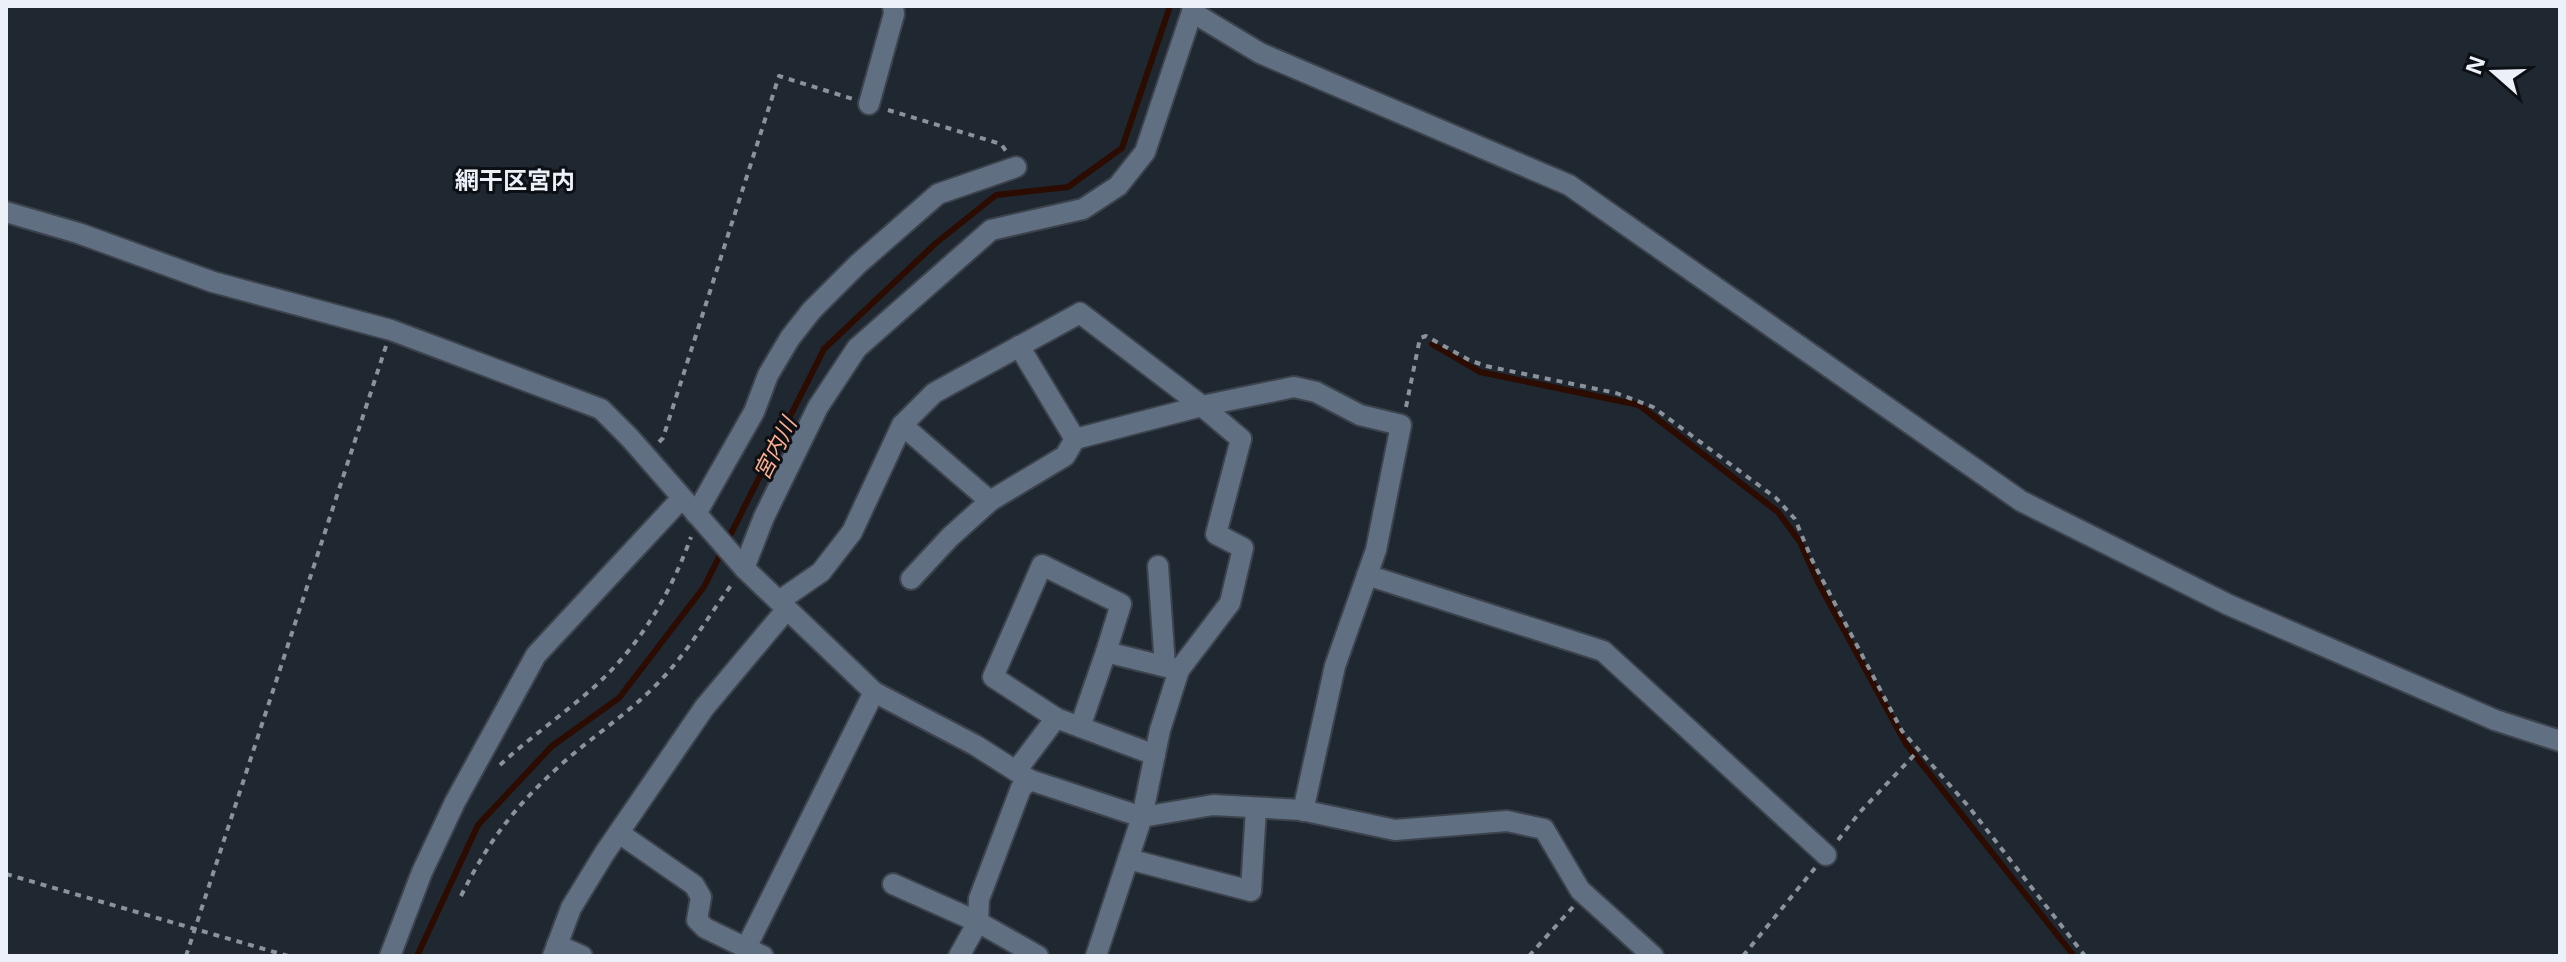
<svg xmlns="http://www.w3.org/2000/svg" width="2566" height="962" font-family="'Noto Sans','Noto Sans JP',sans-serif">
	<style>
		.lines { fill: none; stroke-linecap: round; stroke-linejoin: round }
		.stream { stroke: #2c0b01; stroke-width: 6 }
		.minor-casing { stroke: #3c434d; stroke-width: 24 }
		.path { stroke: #8b929a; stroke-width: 4; stroke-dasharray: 6 6; stroke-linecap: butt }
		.minor { stroke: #606f81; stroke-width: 20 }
		.labels { text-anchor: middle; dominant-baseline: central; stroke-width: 6; stroke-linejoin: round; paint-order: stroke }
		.water-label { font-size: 22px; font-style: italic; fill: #feae8e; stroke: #0c1014 }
		.quarter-label { font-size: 24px; font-weight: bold; fill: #ecf1f9; stroke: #0c1014 }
	</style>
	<rect width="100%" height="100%" fill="#1f2731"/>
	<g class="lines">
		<g class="stream">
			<polyline points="1432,344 1480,372 1639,405 1778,512 1800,542 1818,582 1906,744 2074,956"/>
			<polyline points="417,956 478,825 552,746 619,698 704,587 824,349 936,243 996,195 1068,187 1122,148 1170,6"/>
		</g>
		<g class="minor-casing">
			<g id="minor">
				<polyline points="1192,12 1260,53 1569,185 2021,501 2229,605 2495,720 2560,741"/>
				<polyline points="869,104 894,14 893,6"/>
				<polyline points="6,212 78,233 213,282 391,330 601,409 630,438 744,568 874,692 975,745 1030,780 1142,817 1213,805 1301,810 1395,830 1507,821 1544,829 1580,890 1653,956"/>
				<polyline points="1019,346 1075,439"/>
				<polyline points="902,425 990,501"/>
				<polyline points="696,514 754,412 768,375 790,338 812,310 858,264 938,194 1016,167"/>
				<polyline points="1158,566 1165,666"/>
				<polyline points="744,568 764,517 818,407 857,348 991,230 1083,209 1118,186 1145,152 1194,6"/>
				<polyline points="1367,575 1603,651 1826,855"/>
				<polyline points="911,579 950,537 990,501 1065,456 1075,439 1202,406 1294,387 1316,392 1360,415 1401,425 1376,550 1335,666 1303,811"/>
				<polyline points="779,601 821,572 852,532 902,425 934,393 1080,313 1202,406 1241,439 1216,534 1243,548 1230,603 1179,670 1160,730 1142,817 1096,956"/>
				<polyline points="1080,727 1106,652"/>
				<polyline points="1155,755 1056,718 993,677 1042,565 1121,604 1106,652 1179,670"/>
				<polyline points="1016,771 1056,718"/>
				<polyline points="619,833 694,885 701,897 697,920 705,928 763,956"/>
				<polyline points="1128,859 1251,891 1256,808"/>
				<polyline points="893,884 978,922 1038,956"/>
				<polyline points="557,945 582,956"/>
				<polyline points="747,946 874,692"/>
				<polyline points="390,956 422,872 455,802 536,655 682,498"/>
				<polyline points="553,956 571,908 604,854 704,708 787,609"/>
				<polyline points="959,956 978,922 979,899 1021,788 1030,780"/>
			</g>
		</g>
		<g class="path">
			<polyline points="888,110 1001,144 1006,151"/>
			<polyline points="1406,407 1420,338 1426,336 1469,360 1486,366 1616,393 1653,407 1776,498 1795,519 1812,560 1902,731 1969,807 2085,956"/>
			<polyline points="659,442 663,438 779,76 853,99"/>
			<path d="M500,765C527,740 558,718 586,694C636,652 669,598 691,537"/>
			<polyline points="1838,840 1860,812 1918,751"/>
			<polyline points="6,874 288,956"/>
			<path d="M461,896C490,838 516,805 565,761C596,734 630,712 659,682C687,653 708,617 732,584"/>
			<polyline points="186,956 386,346"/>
			<polyline points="1529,956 1573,907"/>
			<polyline points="1743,956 1815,868"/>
		</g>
		<use href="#minor" class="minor"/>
	</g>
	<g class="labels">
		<g class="water-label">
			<text transform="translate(774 448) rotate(-63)">宮内川</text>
		</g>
		<g class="quarter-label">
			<text x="515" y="179">網干区宮内</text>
		</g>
	</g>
	<rect width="2566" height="962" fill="none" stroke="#ecf1f9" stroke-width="16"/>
	<g transform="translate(2494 72) rotate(290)" stroke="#0c1014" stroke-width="6" paint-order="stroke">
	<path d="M0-6L14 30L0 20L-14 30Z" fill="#ecf1f9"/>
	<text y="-12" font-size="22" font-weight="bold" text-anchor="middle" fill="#ecf1f9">N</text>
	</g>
</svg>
